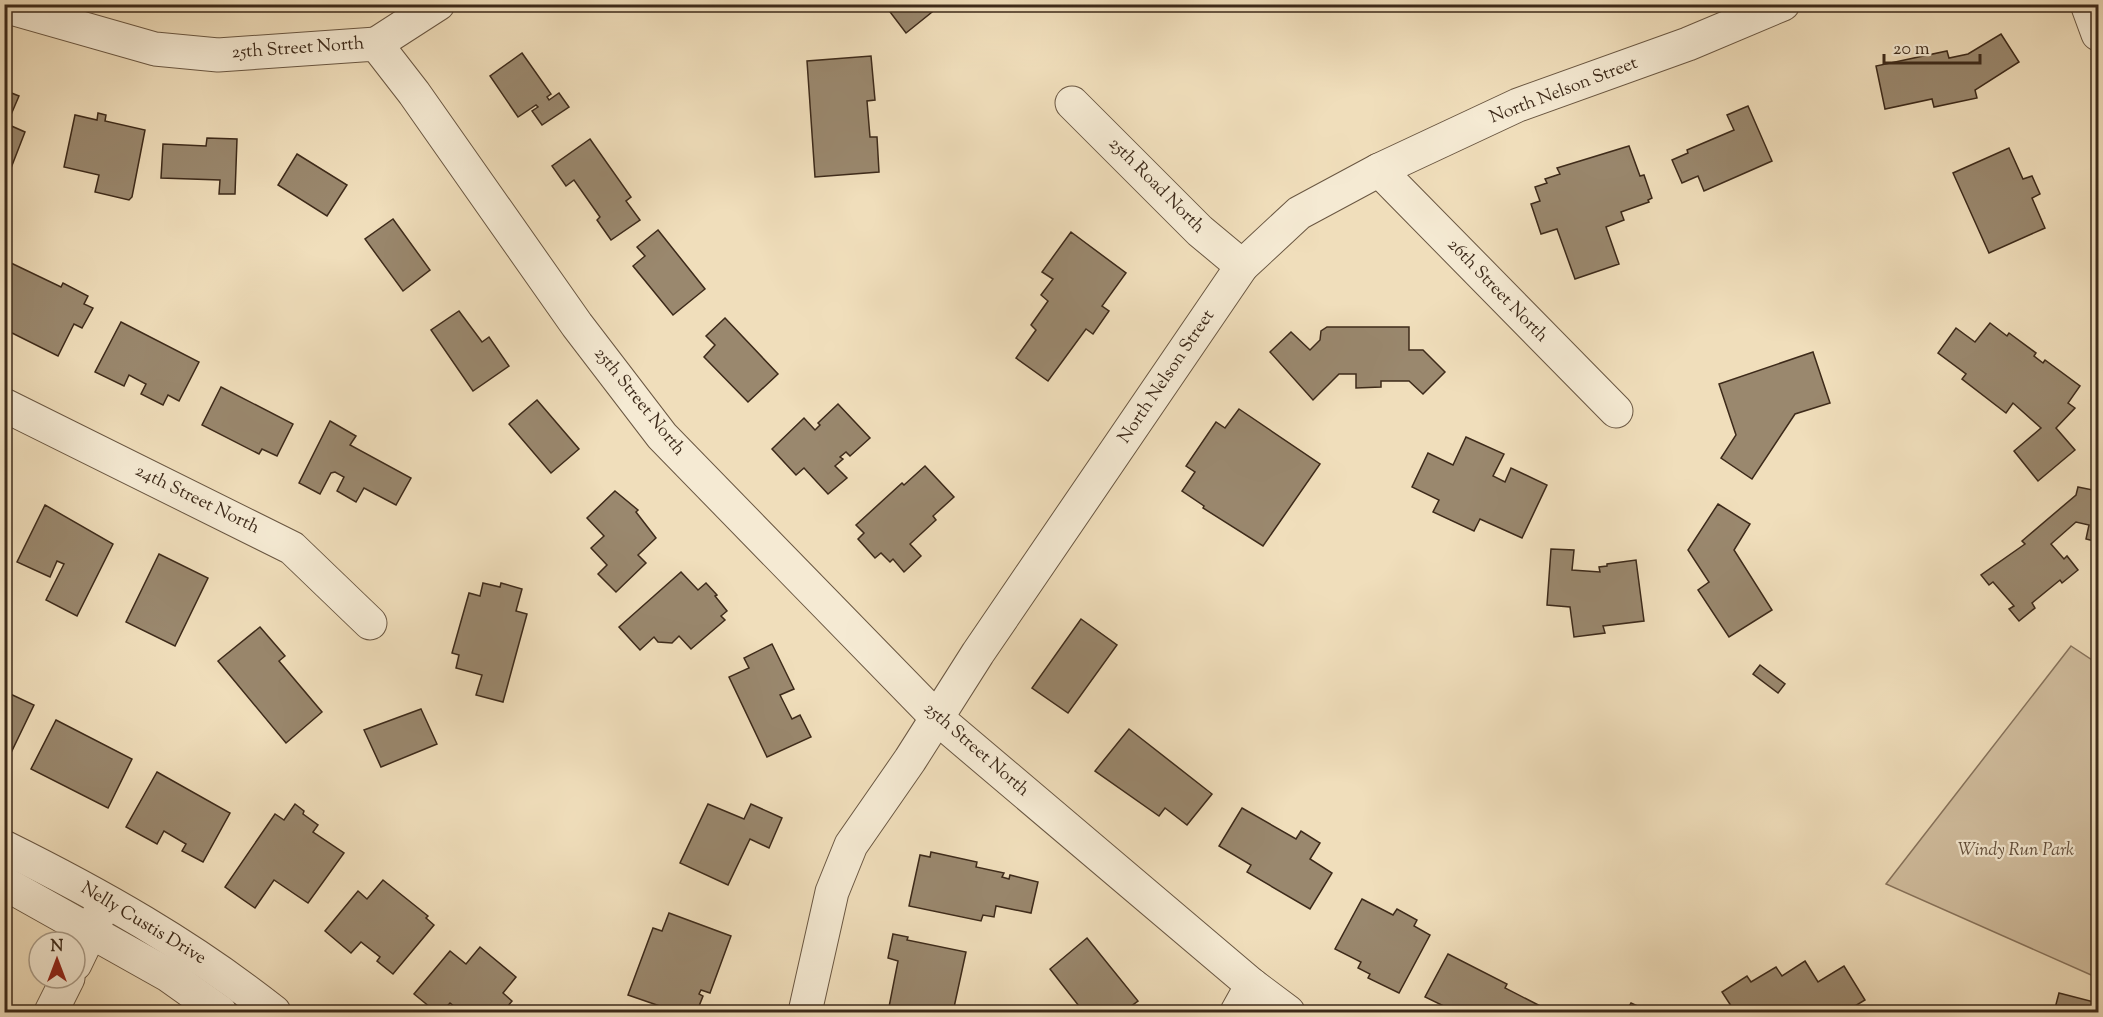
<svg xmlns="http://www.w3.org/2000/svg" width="2103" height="1017" font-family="'Sorts Mill Goudy',serif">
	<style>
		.green { fill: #d2bfa0; stroke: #88745d; stroke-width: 1.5 }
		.building { fill: #9a886e; stroke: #3d2a1a; stroke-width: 1.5 }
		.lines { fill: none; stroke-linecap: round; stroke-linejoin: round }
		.minor-casing { stroke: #6a5742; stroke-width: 35 }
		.minor { stroke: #f5ead3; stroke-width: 33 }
		.labels { text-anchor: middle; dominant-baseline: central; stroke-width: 4.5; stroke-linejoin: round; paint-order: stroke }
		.street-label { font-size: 18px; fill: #3d2a1a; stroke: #f5ead3 }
		.park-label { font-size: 18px; font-style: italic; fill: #624f3c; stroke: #f5ead3 }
	</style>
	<rect width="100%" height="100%" fill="#f0debb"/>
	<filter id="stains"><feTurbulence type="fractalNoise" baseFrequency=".00333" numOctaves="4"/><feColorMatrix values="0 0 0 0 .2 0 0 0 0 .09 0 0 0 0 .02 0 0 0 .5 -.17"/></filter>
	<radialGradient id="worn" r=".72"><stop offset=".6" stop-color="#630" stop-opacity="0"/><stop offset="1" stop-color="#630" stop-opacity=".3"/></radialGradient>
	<polygon class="green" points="2071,646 2098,664 2098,978 1886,884"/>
	<g class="building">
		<polygon points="649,4 662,4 657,11"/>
		<polygon points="884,4 942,4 906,33"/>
		<polygon points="2001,34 2019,62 1975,90 1977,98 1934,107 1932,99 1885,109 1876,66 1947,51 1949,58 1968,54"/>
		<polygon points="522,53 551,94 547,97 549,100 559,93 569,107 542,125 532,111 538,107 536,105 518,117 490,76"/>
		<polygon points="871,56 875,100 867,101 870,137 877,137 879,172 815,177 807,61"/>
		<polygon points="4,90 19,96 7,124 25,132 11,168 4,165"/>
		<polygon points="1748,106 1772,161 1704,191 1698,176 1682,183 1672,160 1688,153 1687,150 1734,130 1727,115"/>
		<polygon points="98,113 106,115 105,121 145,130 132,197 129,200 95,192 99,175 64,167 75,115 97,120"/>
		<polygon points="207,138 237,139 235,194 219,194 220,180 161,178 163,144 206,146"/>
		<polygon points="590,139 631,197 626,201 640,220 611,240 597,220 600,217 574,180 566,186 552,166"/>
		<polygon points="1629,146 1640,176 1644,175 1652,198 1648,200 1649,202 1621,212 1624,220 1606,227 1619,264 1575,279 1557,229 1541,234 1531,204 1540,201 1535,187 1547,183 1545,179 1560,174 1557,168"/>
		<polygon points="2009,148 2023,179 2032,176 2040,194 2032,198 2045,228 1989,253 1953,173"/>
		<polygon points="297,154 347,185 327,216 278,185"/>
		<polygon points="393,219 430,270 403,291 365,239"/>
		<polygon points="658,230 705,289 673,315 633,266 645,256 637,247"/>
		<polygon points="1071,232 1126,273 1102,306 1109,311 1093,334 1086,329 1048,381 1016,358 1036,330 1031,325 1048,301 1041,295 1053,279 1042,272"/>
		<polygon points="11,263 61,287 63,283 88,296 84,304 93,308 82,328 74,324 58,356 4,329 4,276"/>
		<polygon points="459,311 482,342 489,337 509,366 473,391 431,330"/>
		<polygon points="725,318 778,374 748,402 704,357 715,345 706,336"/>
		<polygon points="121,322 199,362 179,401 168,395 163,405 141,394 146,384 129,375 124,386 95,372"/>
		<polygon points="1990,323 2007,336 2009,333 2036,353 2034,356 2043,363 2045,360 2080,386 2068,403 2075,408 2056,428 2075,450 2038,481 2014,451 2041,428 2013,403 2006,413 1962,379 1966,374 1938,353 1956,328 1975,342"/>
		<polygon points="1327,327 1409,327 1409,350 1423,350 1445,372 1423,394 1409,381 1381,381 1381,387 1356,388 1356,374 1339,374 1313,400 1270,352 1291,332 1310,350 1320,340 1321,331"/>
		<polygon points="1813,352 1830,403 1795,414 1752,479 1721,458 1736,435 1719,384"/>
		<polygon points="221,387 293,424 277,456 262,449 259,454 202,425"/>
		<polygon points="537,400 579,449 551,473 509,424"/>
		<polygon points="838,404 870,438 850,456 846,452 840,457 843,459 835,466 847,478 828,494 804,468 796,475 772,449 804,418 815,430 820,425 818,423"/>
		<polygon points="1239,409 1320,464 1263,546 1203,508 1204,506 1182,491 1195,472 1186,466 1216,422 1225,428"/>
		<polygon points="330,421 356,436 350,445 411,478 396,505 364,488 356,502 337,491 344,477 335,472 331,473 320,494 299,483"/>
		<polygon points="1466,437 1504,454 1493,476 1505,482 1511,468 1547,485 1522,538 1480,519 1474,531 1433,512 1439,500 1412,487 1428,453 1453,465"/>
		<polygon points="925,466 954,497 933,516 936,520 910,544 921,556 904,572 893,559 890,562 881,553 875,558 858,539 864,533 856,525 902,483 904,485"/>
		<polygon points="2078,487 2098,491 2098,542 2086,539 2089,525 2076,522 2051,544 2064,559 2067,556 2078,570 2062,583 2060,580 2032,603 2035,608 2019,621 2009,609 2014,606 1993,582 1989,585 1981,575 2025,544 2022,541 2076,495"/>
		<polygon points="615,491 638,510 636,512 656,538 638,555 646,563 616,592 598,574 607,565 591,548 604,536 587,518"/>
		<polygon points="1718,504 1750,524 1734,550 1772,610 1729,637 1698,590 1709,582 1688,550"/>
		<polygon points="45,505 113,544 77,616 46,600 64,564 57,561 50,577 17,562"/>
		<polygon points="1551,549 1574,550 1572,570 1600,572 1599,567 1607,566 1607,564 1636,560 1644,621 1603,626 1605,633 1574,637 1570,607 1547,605"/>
		<polygon points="159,554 208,578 175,646 126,622"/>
		<polygon points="681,572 698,590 706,583 717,595 715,596 727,611 721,616 725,620 691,649 679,636 672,643 658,642 654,637 640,650 619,627"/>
		<polygon points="483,583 500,587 501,583 522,589 516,611 527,614 503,702 476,695 482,675 456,668 459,655 452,653 469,593 480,596"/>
		<polygon points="1081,619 1117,645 1068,713 1032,688"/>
		<polygon points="260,627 285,656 279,661 322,712 286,743 218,661"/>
		<polygon points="772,644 794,689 780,695 792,719 800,715 811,737 767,757 729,677 749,668 744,658"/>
		<polygon points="1760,665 1785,684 1778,693 1753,674"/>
		<polygon points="4,691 34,705 8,759 4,757"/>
		<polygon points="421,709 437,744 381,767 364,730"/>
		<polygon points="56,720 132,759 108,808 31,769"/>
		<polygon points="1129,729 1212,794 1187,825 1165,808 1159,816 1095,771"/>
		<polygon points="157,772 230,813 203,862 182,851 186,844 164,831 157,844 126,827"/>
		<polygon points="295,804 304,811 303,814 318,825 313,832 344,853 308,903 274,880 255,908 225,887 275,814 284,820"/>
		<polygon points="708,804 744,819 751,804 782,818 769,848 750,839 728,885 680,863"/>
		<polygon points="1242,808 1296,839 1301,831 1320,843 1310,859 1332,873 1310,909 1247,872 1251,865 1219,846"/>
		<polygon points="931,852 977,862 976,867 1004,873 1002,877 1009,879 1010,875 1038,882 1031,913 996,906 994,917 983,915 981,921 909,906 920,855 930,857"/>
		<polygon points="383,880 428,916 426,918 434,925 393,974 377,961 380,957 361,942 351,953 325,931 358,891 367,899"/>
		<polygon points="1362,899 1393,915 1397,909 1417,920 1414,926 1430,935 1399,993 1368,978 1370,974 1358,968 1361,962 1335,949"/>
		<polygon points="669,913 731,936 710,993 701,990 699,994 703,996 697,1011 694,1010 693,1012 677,1012 628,995 653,928 662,931"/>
		<polygon points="893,934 908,937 907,940 966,952 953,1012 888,1012 898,961 888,958"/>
		<polygon points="1087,938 1138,1001 1123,1012 1070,1012 1079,1006 1050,969"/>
		<polygon points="480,947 516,977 503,993 512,1001 503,1012 461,1012 450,1003 442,1012 436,1012 414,994 450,951 466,964"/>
		<polygon points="1448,954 1507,984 1505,988 1552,1012 1456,1012 1425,997"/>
		<polygon points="1805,961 1818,982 1844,966 1865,1000 1845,1012 1735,1012 1722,992 1747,976 1751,982 1776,967 1782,976"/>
		<polygon points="2059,993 2098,1003 2098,1012 2054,1012"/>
		<polygon points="1631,1003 1650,1012 1626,1012"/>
	</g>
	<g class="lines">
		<g class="minor-casing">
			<g id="minor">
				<polyline points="2087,4 2098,34"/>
				<polyline points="4,6 155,49 218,55 376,44 414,93 577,325 662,436 937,718 1252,985 1288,1012"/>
				<polyline points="376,44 438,4"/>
				<polyline points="1072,103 1200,231 1242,266"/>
				<polyline points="1379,170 1616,411"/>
				<polyline points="4,405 292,548 370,623"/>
				<path d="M4,847C99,894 191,946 274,1012"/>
				<polyline points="4,883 168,975 220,1012"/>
				<polyline points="75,964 100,912"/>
				<polyline points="51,1012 68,978"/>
				<polyline points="805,1012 832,892 851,845 910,760 978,653 1242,266 1299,213 1379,170 1518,105 1688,44 1783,4"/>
				<polyline points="1237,1012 1252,985"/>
			</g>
		</g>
		<use href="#minor" class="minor"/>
	</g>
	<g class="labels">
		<g class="street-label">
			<text transform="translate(298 49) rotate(-4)">25th Street North</text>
			<text transform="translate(1564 91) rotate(-21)">North Nelson Street</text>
			<text transform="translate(1156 186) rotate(45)">25th Road North</text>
			<text transform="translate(1497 291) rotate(46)">26th Street North</text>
			<text transform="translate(1167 377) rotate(-56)">North Nelson Street</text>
			<text transform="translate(639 402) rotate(51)">25th Street North</text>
			<text transform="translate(197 500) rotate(26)">24th Street North</text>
			<text transform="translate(976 750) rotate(41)">25th Street North</text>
			<text transform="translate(143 924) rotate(31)">Nelly Custis Drive</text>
		</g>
		<g class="park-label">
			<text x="2016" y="851">Windy Run Park</text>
		</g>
	</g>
	<rect width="2103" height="1017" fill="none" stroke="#f0debb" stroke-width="24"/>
	<rect x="6" y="6" width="2091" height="1005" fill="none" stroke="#3d2a1a" stroke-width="3"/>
	<rect x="12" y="12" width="2079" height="993" fill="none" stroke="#3d2a1a" stroke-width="1.5"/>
	<g transform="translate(57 960)"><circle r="28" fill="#f5ead3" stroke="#ab9d89" stroke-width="1.5"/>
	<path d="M0-4.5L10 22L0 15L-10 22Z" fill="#8f2418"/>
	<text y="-9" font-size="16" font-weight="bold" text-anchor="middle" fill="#3d2a1a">N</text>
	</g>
	<path d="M1884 54v9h96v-9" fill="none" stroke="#3d2a1a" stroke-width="3"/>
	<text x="1893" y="54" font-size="18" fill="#3d2a1a" stroke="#f5ead3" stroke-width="4.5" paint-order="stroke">20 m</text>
	<rect width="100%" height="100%" filter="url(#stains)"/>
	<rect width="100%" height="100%" fill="url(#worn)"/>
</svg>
